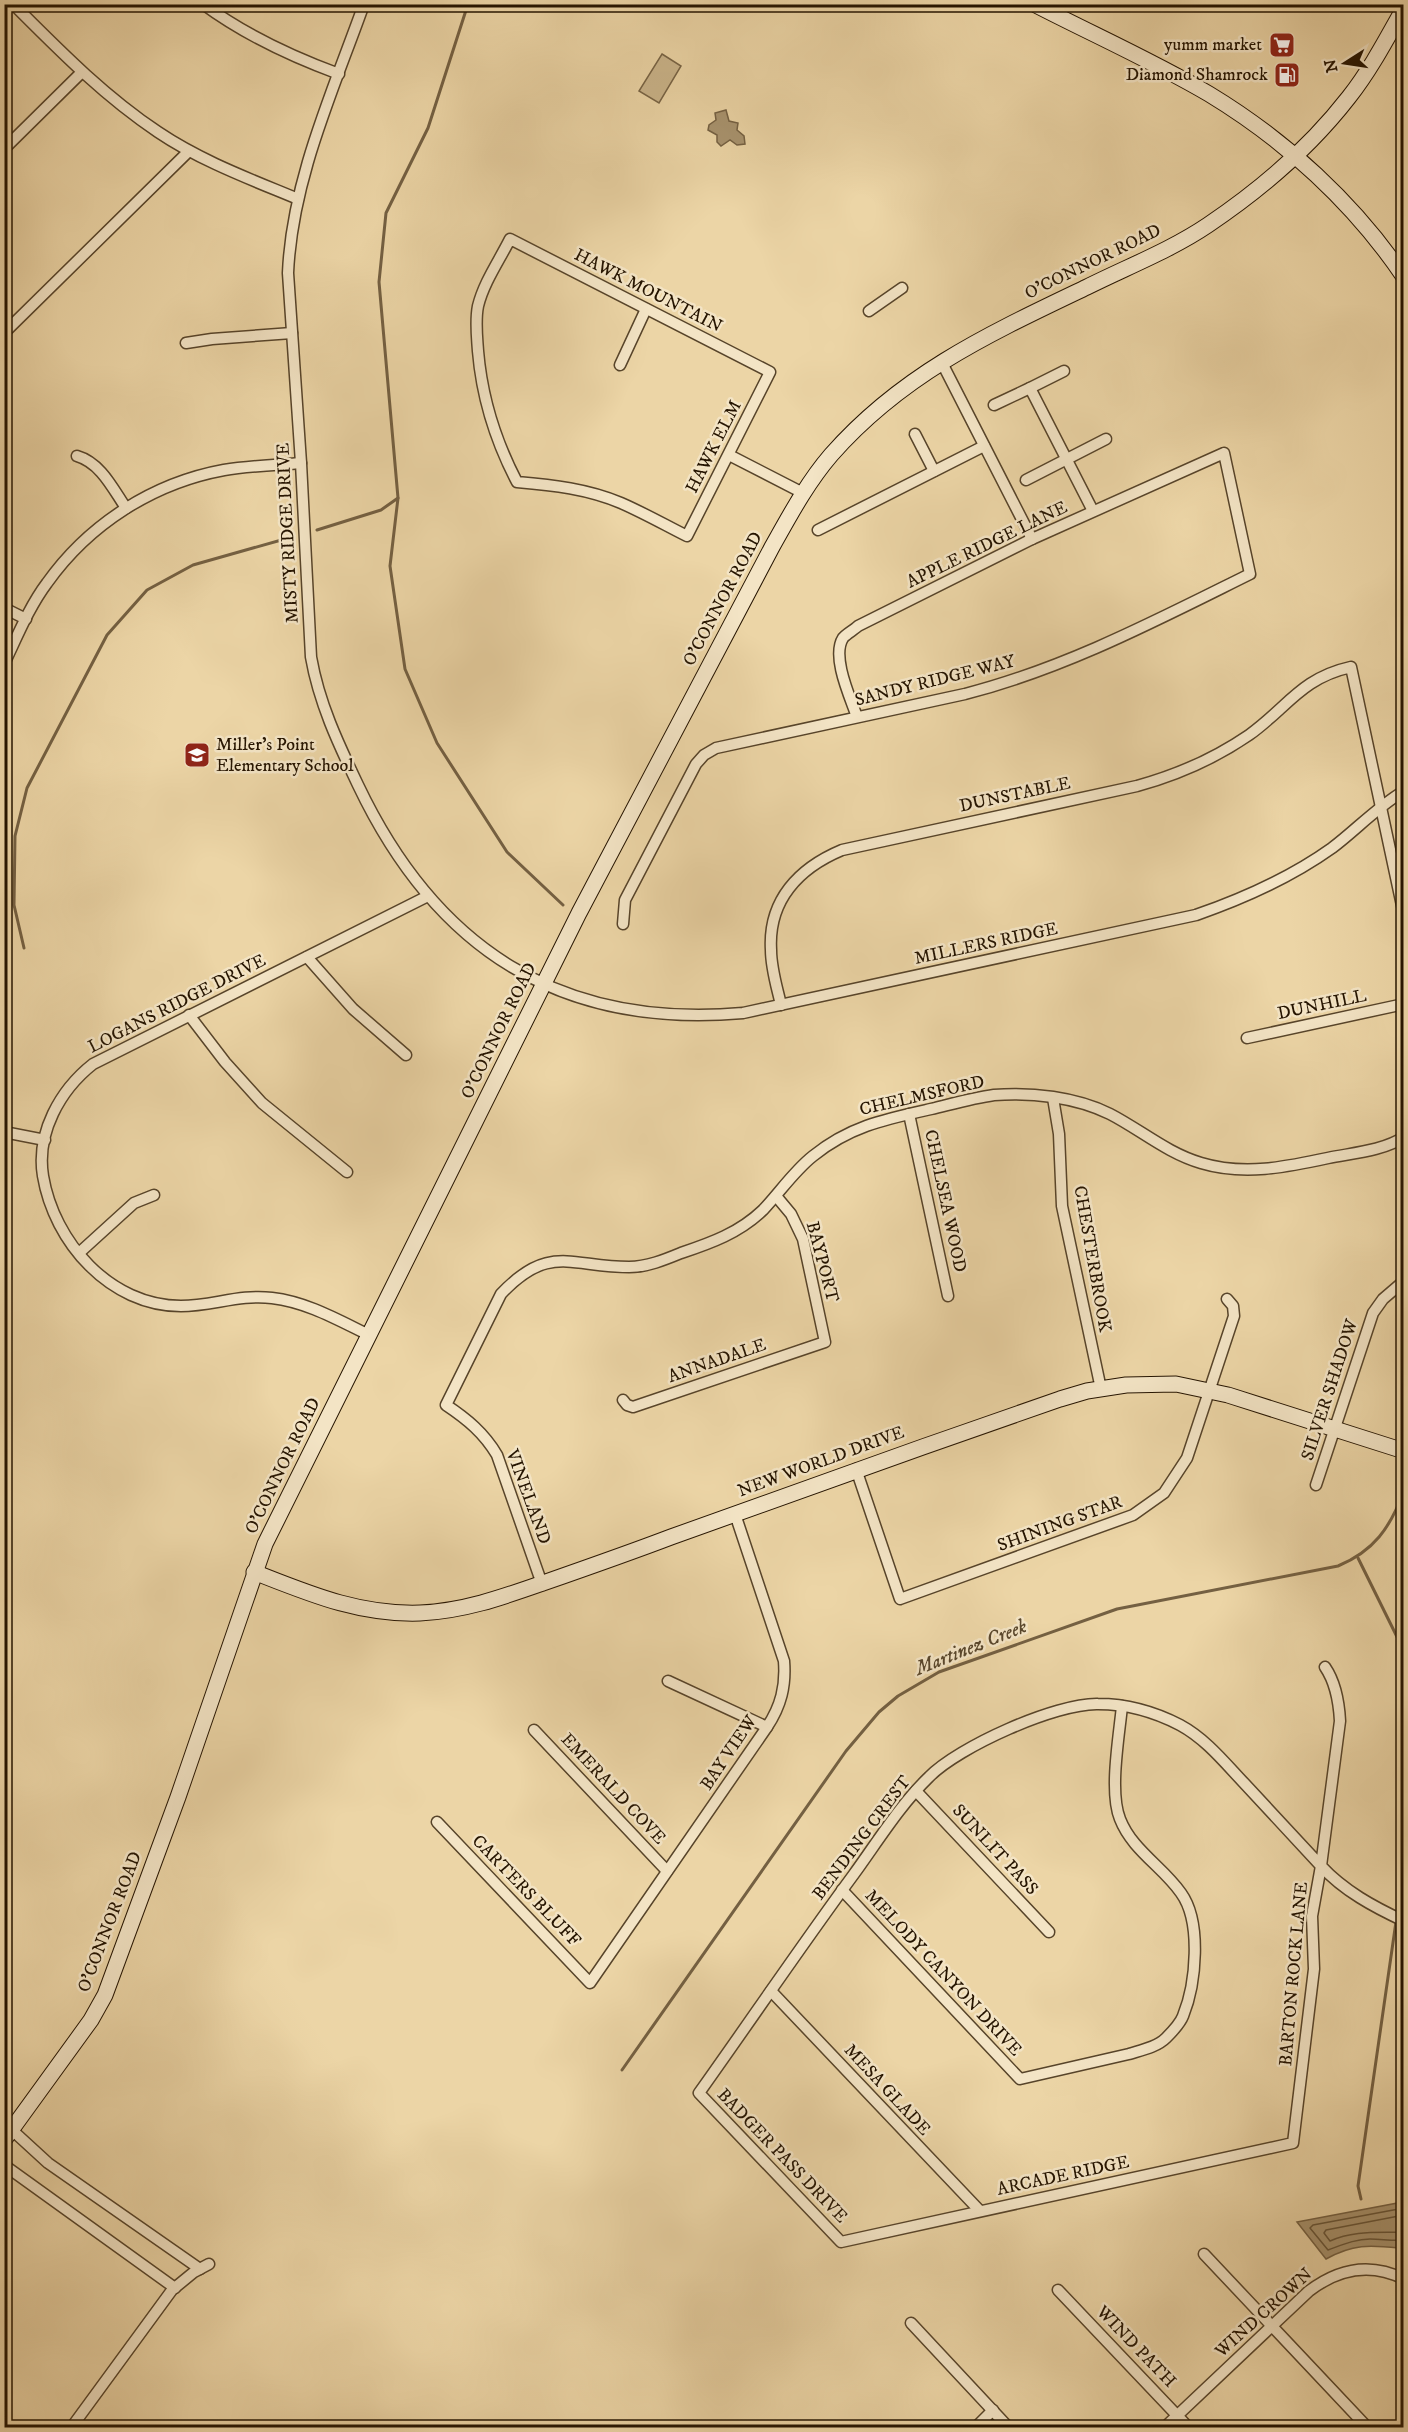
<svg xmlns="http://www.w3.org/2000/svg" width="1408" height="2432" font-family="'IM FELL DW Pica',serif">
	<style>
		.green { fill: #cab48a; stroke: #786445; stroke-width: 1.5 }
		.water { fill: #a8936e; stroke: #746042; stroke-width: 1.5 }
		.lines { fill: none; stroke-linecap: round; stroke-linejoin: round }
		.shore { stroke: #665437; stroke-width: 1.5 }
		.stream { stroke: #746042; stroke-width: 3 }
		.street-casing { stroke: #57442a; stroke-width: 13 }
		.secondary-casing { stroke: #251400; stroke-width: 17 }
		.street { stroke: #f3e4c5; stroke-width: 10 }
		.secondary { stroke: #f3e4c5; stroke-width: 15 }
		.labels { text-anchor: middle; dominant-baseline: central; stroke-width: 5; stroke-linejoin: round; paint-order: stroke }
		.poi-label { font-size: 18px; fill: #251400; stroke: #f3e4c5; text-anchor: end }
		.street-label { font-size: 18px; fill: #251400; stroke: #f3e4c5 }
		.water-label { font-size: 20px; font-style: italic; fill: #59472c; stroke: #f3e4c5 }
	</style>
	<rect width="100%" height="100%" fill="#ecd5a6"/>
	<filter id="stains"><feTurbulence type="fractalNoise" baseFrequency=".00333" numOctaves="4"/><feColorMatrix values="0 0 0 0 .2 0 0 0 0 .09 0 0 0 0 .02 0 0 0 .5 -.17"/></filter>
	<radialGradient id="worn" r=".72"><stop offset=".6" stop-color="#630" stop-opacity="0"/><stop offset="1" stop-color="#630" stop-opacity=".3"/></radialGradient>
	<polygon class="green" points="662,54 681,66 659,103 639,91"/>
	<g class="water">
		<polygon points="726,110 729,121 738,123 737,130 744,136 745,144 737,145 730,140 721,146 717,142 717,135 708,130 709,125 716,120 715,113"/>
		<path d="M1403,2202V2243L1399,2248C1369,2245 1353,2244 1326,2259L1297,2222Z"/>
	</g>
	<g class="lines">
		<g class="shore">
			<path d="M1404,2208L1313,2225L1310,2228L1328,2250C1342,2245 1355,2239 1370,2239C1382,2239 1392,2241 1404,2240"/>
			<path d="M1404,2215L1326,2230L1324,2233L1330,2241C1354,2230 1379,2233 1404,2232"/>
		</g>
		<g class="stream">
			<polyline points="468,4 428,128 386,213 379,282 398,498 390,566 405,669 437,743 507,852 563,905"/>
			<polyline points="317,530 381,510 398,498"/>
			<polyline points="24,948 14,905 15,836 27,788 107,635 147,590 193,565 292,537"/>
			<polyline points="1358,1558 1404,1651"/>
			<path d="M622,2070L846,1751L879,1712L898,1696L939,1672L1117,1609L1338,1566C1374,1551 1390,1528 1404,1491"/>
			<polyline points="1361,2199 1358,2186 1404,1866"/>
		</g>
		<g class="street-casing">
			<g id="street">
				<path d="M13,4C59,50 104,96 158,132C201,161 250,179 298,199"/>
				<path d="M203,4C245,35 290,56 339,74"/>
				<path d="M364,4C333,91 292,180 288,273L301,463L311,657C319,703 338,743 358,785C436,949 560,1029 743,1013L1196,915C1245,898 1290,878 1332,848C1356,830 1377,807 1404,791"/>
				<polyline points="4,149 82,72"/>
				<path d="M510,239L770,372L687,536C665,525 644,513 621,503C588,489 553,485 517,482C495,440 482,399 478,351C477,336 475,321 478,306C484,282 499,261 510,239Z"/>
				<polyline points="869,311 902,288"/>
				<polyline points="4,333 189,151"/>
				<polyline points="186,343 212,339 292,333"/>
				<polyline points="941,361 1032,539"/>
				<polyline points="620,365 646,309"/>
				<polyline points="1030,388 1064,371"/>
				<polyline points="994,405 1030,388 1093,511"/>
				<polyline points="915,434 934,471"/>
				<polyline points="729,455 803,493"/>
				<path d="M77,456C101,463 113,489 126,508"/>
				<polyline points="1026,480 1106,439"/>
				<polyline points="818,530 984,446"/>
				<polyline points="4,608 26,619"/>
				<path d="M4,664C17,637 29,607 47,583C89,524 153,483 224,470C249,466 276,465 301,463"/>
				<path d="M623,924L625,900L696,764L704,755L716,748L965,694C1066,668 1157,620 1250,574L1224,453L1032,539L858,626C854,630 846,634 843,638C831,657 851,699 857,717"/>
				<polyline points="307,957 353,1009 406,1055"/>
				<path d="M781,1005C777,987 771,969 771,950C768,900 799,868 842,850L1137,786C1177,775 1214,759 1249,735C1287,708 1301,678 1351,667L1404,915"/>
				<polyline points="189,1015 225,1062 262,1103 347,1172"/>
				<polyline points="1247,1038 1404,1004"/>
				<polyline points="1053,1098 1059,1134 1062,1206 1101,1389"/>
				<polyline points="909,1114 948,1296"/>
				<polyline points="4,1132 45,1140"/>
				<polyline points="79,1253 134,1203 154,1195"/>
				<path d="M369,1335C338,1320 307,1302 272,1298C240,1294 212,1306 181,1306C110,1306 54,1242 43,1176C36,1133 60,1090 93,1064L428,896"/>
				<polyline points="623,1400 627,1405 633,1407 825,1342 803,1239 791,1214 776,1196"/>
				<polyline points="856,1469 900,1599 1133,1515 1164,1493 1187,1458 1234,1316 1233,1306 1227,1299"/>
				<polyline points="1316,1485 1373,1313 1383,1299 1404,1281"/>
				<path d="M542,1584L497,1455C484,1433 467,1419 446,1405L501,1294C549,1243 571,1267 629,1267C647,1267 664,1260 681,1253C711,1243 739,1233 763,1210C780,1192 794,1171 813,1156C850,1126 886,1119 931,1109C952,1104 973,1098 994,1095C1031,1092 1076,1097 1110,1114C1141,1130 1167,1153 1201,1163C1244,1176 1286,1167 1328,1158C1352,1153 1383,1151 1404,1137"/>
				<path d="M1325,1667C1336,1683 1339,1702 1340,1721L1321,1866L1312,1916L1314,1969L1293,2143L841,2242L699,2093C751,2020 801,1946 854,1874C878,1841 900,1805 929,1777C958,1747 1056,1703 1098,1704C1127,1704 1155,1712 1180,1725C1206,1739 1225,1763 1244,1783C1270,1811 1296,1839 1321,1866C1344,1891 1374,1907 1404,1921"/>
				<polyline points="668,1681 767,1727"/>
				<polyline points="534,1730 667,1871"/>
				<polyline points="916,1791 1049,1932"/>
				<path d="M437,1822L590,1983L767,1727C781,1706 786,1686 784,1661L735,1514"/>
				<path d="M842,1890L1020,2079L1129,2054C1142,2050 1157,2047 1166,2038C1172,2032 1180,2024 1183,2016C1196,1984 1202,1922 1181,1893C1163,1867 1132,1850 1120,1819C1109,1792 1119,1737 1122,1706"/>
				<polyline points="771,1991 980,2211"/>
				<polyline points="12,2130 48,2163 200,2269"/>
				<polyline points="4,2165 175,2288"/>
				<polyline points="1204,2254 1368,2428"/>
				<polyline points="1058,2290 1189,2428"/>
				<polyline points="911,2323 1009,2428"/>
				<polyline points="71,2428 172,2290 194,2272 209,2264"/>
				<polyline points="975,2428 993,2410"/>
				<path d="M1164,2428L1309,2291C1338,2269 1370,2262 1404,2279"/>
			</g>
		</g>
		<g class="secondary-casing">
			<g id="secondary">
				<path d="M1034,4C1092,34 1153,61 1209,94C1285,140 1354,203 1404,277"/>
				<path d="M254,1572C310,1594 359,1615 420,1613C464,1611 503,1597 543,1583C586,1568 629,1553 671,1537C800,1490 930,1444 1060,1399L1087,1391L1126,1385L1176,1384L1228,1395L1404,1451"/>
				<path d="M4,2140L91,2020L105,1995L178,1797L265,1544L579,913L772,547C790,515 807,483 831,455C903,373 991,333 1087,287C1127,267 1171,250 1208,225C1260,190 1311,146 1349,97C1371,69 1387,38 1404,8"/>
			</g>
		</g>
		<use href="#street" class="street"/>
		<use href="#secondary" class="secondary"/>
	</g>
	<defs>
		<g id="supermarket-square" transform="scale(1.35)"><rect x="-9" y="-9" width="18" height="18" rx="4" fill="#8f2418" stroke="#f3e4c5"/><path d="M-6-5.5h2.5l.6 2H6L4.5 2H-2.5L-4.4-4H-6ZM-1.5 3.2a1.3 1.3 0 1 0 .1 0ZM3 3.2a1.3 1.3 0 1 0 .1 0Z" fill="#fff"/></g>
		<g id="fuel-square" transform="scale(1.35)"><rect x="-9" y="-9" width="18" height="18" rx="4" fill="#8f2418" stroke="#f3e4c5"/><path d="M-5.5-6h7V0h2V4h1.3V-2.5L3-4.5l.8-.8L6-3V5H2.5V1h-1V6h-7ZM-4.2-4.7v3.2H.2V-4.7Z" fill="#fff"/></g>
		<g id="school-square" transform="scale(1.35)"><rect x="-9" y="-9" width="18" height="18" rx="4" fill="#8f2418" stroke="#f3e4c5"/><path d="M0-5L7-2L0 1L-7-2ZM-4 1L0 2.5L4 1V4Q0 6-4 4Z" fill="#fff"/></g>
	</defs>
	<g fill-rule="evenodd">
		<use href="#supermarket-square" x="1282" y="45"/>
		<use href="#fuel-square" x="1287" y="75"/>
		<use href="#school-square" x="197" y="755"/>
	</g>
	<g class="labels">
		<g class="poi-label">
			<text x="1262" y="45">yumm market</text>
			<text x="1268" y="75">Diamond Shamrock</text>
			<text x="216" y="745" text-anchor="start">Miller's Point<tspan x="216" dy="21">Elementary School</tspan></text>
		</g>
		<g class="street-label">
			<text transform="translate(1093 262) rotate(-26)">O'CONNOR ROAD</text>
			<text transform="translate(648 291) rotate(27)">HAWK MOUNTAIN</text>
			<text transform="translate(714 447) rotate(-63)">HAWK ELM</text>
			<text transform="translate(288 533) rotate(-93)">MISTY RIDGE DRIVE</text>
			<text transform="translate(987 545) rotate(-26)">APPLE RIDGE LANE</text>
			<text transform="translate(723 599) rotate(-62)">O'CONNOR ROAD</text>
			<text transform="translate(935 681) rotate(-14)">SANDY RIDGE WAY</text>
			<text transform="translate(1015 795) rotate(-12)">DUNSTABLE</text>
			<text transform="translate(986 944) rotate(-12)">MILLERS RIDGE</text>
			<text transform="translate(177 1004) rotate(-27)">LOGANS RIDGE DRIVE</text>
			<text transform="translate(1322 1005) rotate(-12)">DUNHILL</text>
			<text transform="translate(499 1031) rotate(-64)">O'CONNOR ROAD</text>
			<text transform="translate(922 1096) rotate(-13)">CHELMSFORD</text>
			<text transform="translate(945 1201) rotate(78)">CHELSEA WOOD</text>
			<text transform="translate(1092 1259) rotate(80)">CHESTERBROOK</text>
			<text transform="translate(822 1262) rotate(75)">BAYPORT</text>
			<text transform="translate(717 1361) rotate(-19)">ANNADALE</text>
			<text transform="translate(1330 1390) rotate(-72)">SILVER SHADOW</text>
			<text transform="translate(821 1462) rotate(-20)">NEW WORLD DRIVE</text>
			<text transform="translate(283 1466) rotate(-64)">O'CONNOR ROAD</text>
			<text transform="translate(528 1497) rotate(70)">VINELAND</text>
			<text transform="translate(1060 1524) rotate(-20)">SHINING STAR</text>
			<text transform="translate(729 1753) rotate(-56)">BAY VIEW</text>
			<text transform="translate(613 1789) rotate(47)">EMERALD COVE</text>
			<text transform="translate(862 1838) rotate(-53)">BENDING CREST</text>
			<text transform="translate(995 1850) rotate(47)">SUNLIT PASS</text>
			<text transform="translate(526 1891) rotate(46)">CARTERS BLUFF</text>
			<text transform="translate(110 1922) rotate(-69)">O'CONNOR ROAD</text>
			<text transform="translate(943 1973) rotate(47)">MELODY CANYON DRIVE</text>
			<text transform="translate(1294 1974) rotate(-85)">BARTON ROCK LANE</text>
			<text transform="translate(887 2090) rotate(47)">MESA GLADE</text>
			<text transform="translate(782 2156) rotate(46)">BADGER PASS DRIVE</text>
			<text transform="translate(1063 2176) rotate(-12)">ARCADE RIDGE</text>
			<text transform="translate(1264 2313) rotate(-42)">WIND CROWN</text>
			<text transform="translate(1136 2347) rotate(46)">WIND PATH</text>
		</g>
		<g class="water-label">
			<text transform="translate(971 1648) rotate(-22)">Martinez Creek</text>
		</g>
	</g>
	<rect width="1408" height="2432" fill="none" stroke="#ecd5a6" stroke-width="24"/>
	<rect x="6" y="6" width="1396" height="2420" fill="none" stroke="#251400" stroke-width="3"/>
	<rect x="12" y="12" width="1384" height="2408" fill="none" stroke="#251400" stroke-width="1.5"/>
	<g transform="translate(1345 63) rotate(258)" stroke="#f3e4c5" stroke-width="4.5" paint-order="stroke">
	<path d="M0-4.5L10 22L0 15L-10 22Z" fill="#251400"/>
	<text y="-9" font-size="16" font-weight="bold" text-anchor="middle" fill="#251400">N</text>
	</g>
	<rect width="100%" height="100%" filter="url(#stains)"/>
	<rect width="100%" height="100%" fill="url(#worn)"/>
</svg>
